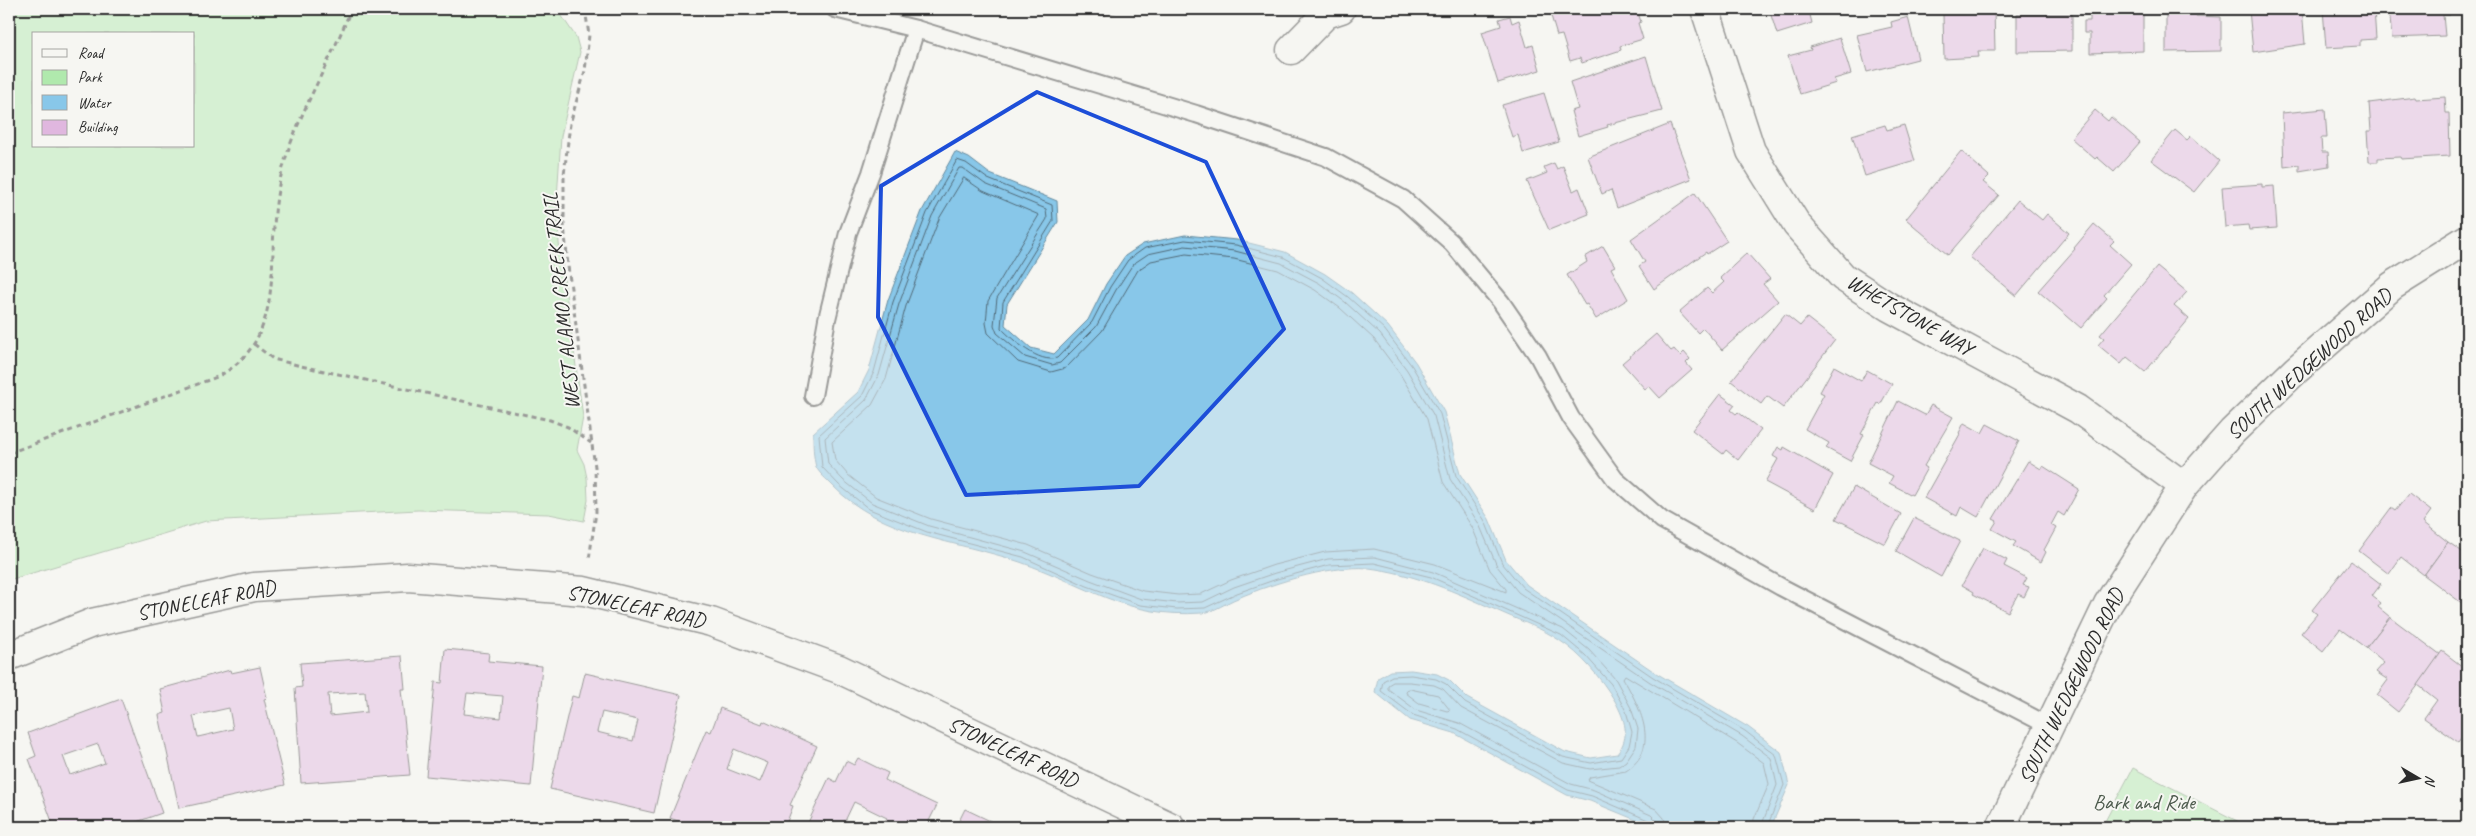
<svg xmlns="http://www.w3.org/2000/svg" width="2476" height="836" font-family="Caveat,sans-serif">
	<style>
		.green { fill: #b0e9ad; stroke: #6e8a6c; fill-rule: evenodd }
		.water { fill: #88c7e9; stroke: #63899d }
		.lines { fill: none; stroke-linecap: round; stroke-linejoin: round }
		.shore { stroke: #506977; stroke-width: 1 }
		.building { fill: #e0b7df; stroke: #2b2b2b; fill-rule: evenodd }
		.lane-casing { stroke: #2b2b2b; stroke-width: 20 }
		.street-casing { stroke: #2b2b2b; stroke-width: 31 }
		.secondary-casing { stroke: #2b2b2b; stroke-width: 31 }
		.path { stroke: #2b2b2b; stroke-width: 3; stroke-dasharray: 5 4; stroke-linecap: butt }
		.lane { stroke: #f6f6f2; stroke-width: 16 }
		.street { stroke: #f6f6f2; stroke-width: 28 }
		.secondary { stroke: #f6f6f2; stroke-width: 28 }
		.marked { fill: none; stroke: #1d4ed8; stroke-width: 4; stroke-linejoin: round }
		.labels { text-anchor: middle; dominant-baseline: central; stroke-width: 4; stroke-linejoin: round; paint-order: stroke }
		.street-label { font-size: 21px; fill: #2b2b2b; stroke: #f6f6f2 }
		.park-label { font-size: 21px; fill: #4c5a4c; stroke: #f6f6f2 }
	</style>
	<rect width="100%" height="100%" fill="#f6f6f2"/>
	<filter id="ink" filterUnits="userSpaceOnUse"><feTurbulence type="fractalNoise" baseFrequency=".02" numOctaves="2"/><feDisplacementMap in="SourceGraphic" scale="10" xChannelSelector="R" yChannelSelector="G"/><feConvolveMatrix kernelMatrix="1 2 1 2 8 2 1 2 1" color-interpolation-filters="sRGB"/></filter>
	<g filter="url(#ink)">
		<g class="green">
			<path d="M9,9H557L576,37L580,52L561,136L557,199L559,243L583,417L577,450L584,464L587,478L588,500L584,521L549,514L418,510L206,521L9,580ZM34,34H194V146H34Z"/>
			<polygon points="2133,768 2249,827 2102,827"/>
		</g>
		<path class="water" d="M955,152L969,158L990,174L1057,201L1058,222L1007,304L1005,325L1031,348L1054,354L1088,320L1106,284L1125,256L1143,244L1185,235L1237,240L1285,252L1325,274L1352,293L1388,326L1416,363L1444,412L1460,474L1489,519L1506,560L1527,585L1656,673L1748,727L1781,752L1789,785L1771,827H1653L1590,801L1567,795L1454,733L1410,720L1375,692L1378,678L1390,671L1411,670L1437,674L1449,680L1467,698L1565,752L1591,758L1617,754C1631,736 1625,720 1615,701C1601,678 1581,654 1559,640C1543,629 1523,622 1505,614C1464,596 1422,576 1376,569C1339,562 1273,583 1238,598C1227,602 1214,612 1202,613C1127,619 1087,585 1020,562C956,540 882,537 832,485C827,480 819,473 816,467C813,456 813,443 813,433L858,392L869,370L888,300L922,211Z"/>
		<g class="lines">
			<g class="shore">
				<polygon points="964,178 983,191 1039,215 988,301 986,323 988,333 1018,362 1051,372 1066,368 1102,331 1138,270 1151,261 1186,254 1234,259 1278,270 1315,290 1340,308 1374,339 1400,374 1427,419 1443,482 1472,527 1490,570 1506,589 1506,592 1435,564 1374,549 1325,552 1274,565 1231,580 1201,594 1178,595 1143,591 1092,573 1028,545 931,519 876,497 848,475 835,460 832,442 872,405 886,379 906,306 939,219"/>
				<polygon points="1410,689 1438,695 1450,710 1447,711 1419,703 1406,693 1407,690"/>
				<path d="M1652,827L1648,820L1592,796L1568,790L1457,729L1413,715L1381,691L1383,681L1392,676L1411,675L1436,679L1446,684L1465,703L1563,757L1591,763L1621,758L1629,746L1632,732L1626,711L1611,684L1585,655L1561,635L1431,577L1374,563L1329,565L1277,579L1237,593L1205,608L1177,609L1140,605L1087,586L1023,557L927,532L869,509L839,485L822,467L819,435L862,396L874,372L893,302L927,213L957,160L966,163L988,179L1052,205L1053,221L1003,302L1001,328C1013,340 1039,364 1057,358L1092,322L1110,287L1128,260L1145,248L1185,240L1236,245L1283,257L1322,278L1348,297L1384,329L1412,366L1440,414L1456,476L1485,521L1502,563L1523,588L1653,677L1745,731L1776,755L1784,785L1767,827"/>
				<polyline points="1658,827 1656,820 1651,815 1594,790 1571,784 1459,723 1416,710 1388,689 1388,685 1393,682 1410,682 1434,685 1443,689 1461,708 1563,763 1590,769 1619,766 1626,761 1636,746 1638,729 1631,708 1616,680 1589,650 1563,629 1433,572 1375,557 1328,559 1275,573 1234,587 1203,602 1177,603 1141,599 1090,580 1025,552 929,526 872,503 843,480 828,464 825,438 866,400 879,375 899,304 932,216 959,168 963,168 985,184 1046,209 1047,219 997,298 994,325 997,333 1025,357 1052,365 1060,363 1096,327 1116,290 1133,264 1148,254 1185,246 1235,251 1281,263 1319,283 1345,302 1380,334 1407,370 1434,416 1450,479 1479,524 1497,566 1518,592 1650,682 1742,736 1771,758 1777,785 1761,827"/>
				<path d="M1666,827L1664,818L1656,809L1588,780L1590,777L1626,771C1662,747 1639,706 1623,678L1625,675L1737,743L1764,763L1769,784L1754,819L1753,827"/>
			</g>
		</g>
		<g class="building">
			<polygon points="1100,9 1125,9 1102,16"/>
			<polygon points="1549,9 1637,9 1641,22 1638,23 1643,39 1620,46 1621,50 1582,63 1580,58 1570,61 1562,35 1557,36"/>
			<polygon points="1769,9 1829,9 1810,15 1812,23 1777,34"/>
			<polygon points="1974,9 1994,9 1995,51 1978,51 1979,57 1944,59 1943,14 1965,14 1965,11"/>
			<polygon points="2115,9 2143,9 2143,51 2090,53 2090,33 2084,33 2084,21 2090,21 2090,14 2115,14"/>
			<polygon points="2263,9 2302,9 2305,44 2253,52 2249,10"/>
			<polygon points="2323,9 2374,9 2376,39 2360,40 2360,46 2326,48"/>
			<polygon points="2389,9 2449,9 2450,15 2443,15 2445,36 2392,38"/>
			<polygon points="2017,14 2072,14 2072,51 2017,52"/>
			<polygon points="2196,14 2196,16 2221,17 2221,51 2166,52 2166,15"/>
			<polygon points="1510,16 1512,23 1519,20 1527,47 1533,45 1540,70 1498,83 1482,32 1501,26 1499,19"/>
			<polygon points="1908,17 1918,59 1867,72 1857,35 1892,27 1891,22"/>
			<polygon points="1840,38 1851,74 1834,79 1836,83 1800,94 1788,56 1811,50 1810,47"/>
			<polygon points="1646,56 1662,111 1607,125 1608,127 1578,136 1571,111 1578,109 1570,82"/>
			<polygon points="1544,93 1559,142 1523,153 1518,135 1512,137 1502,105"/>
			<polygon points="2415,97 2416,99 2445,97 2446,113 2449,113 2450,156 2401,159 2400,157 2378,158 2378,162 2369,162 2367,131 2371,131 2369,103"/>
			<polygon points="2325,109 2327,138 2321,138 2322,152 2328,152 2329,166 2299,171 2299,165 2284,167 2282,113"/>
			<polygon points="2095,110 2108,121 2111,117 2140,142 2114,172 2097,157 2095,159 2071,138"/>
			<polygon points="1670,124 1691,179 1617,208 1611,190 1602,194 1588,157"/>
			<polygon points="1885,125 1887,130 1904,125 1915,161 1865,176 1852,135"/>
			<polygon points="2175,130 2187,140 2191,136 2219,161 2194,192 2151,160"/>
			<polygon points="1961,151 1989,176 1983,182 1999,195 1948,255 1906,219"/>
			<polygon points="1554,163 1557,169 1563,166 1573,191 1579,188 1589,214 1549,230 1527,181 1547,173 1544,167"/>
			<polygon points="2262,184 2262,187 2274,186 2277,228 2249,230 2248,225 2225,227 2222,187"/>
			<polygon points="1695,193 1727,241 1707,254 1706,252 1654,289 1639,266 1645,262 1631,239"/>
			<polygon points="2018,200 2042,220 2047,214 2069,233 2016,296 1970,257"/>
			<polygon points="2094,224 2114,241 2110,245 2131,264 2104,295 2107,298 2081,328 2038,291 2075,249 2074,248"/>
			<polygon points="1603,246 1615,266 1611,268 1628,299 1596,319 1587,304 1585,305 1567,275 1587,262 1585,257"/>
			<polygon points="1747,253 1770,279 1763,284 1778,301 1722,350 1703,328 1698,333 1679,312 1707,288 1712,293 1724,282 1720,278"/>
			<polygon points="2157,267 2187,292 2174,306 2189,319 2145,372 2127,357 2121,364 2098,345 2104,338 2100,335"/>
			<polygon points="1785,314 1800,326 1807,318 1835,340 1783,408 1767,396 1761,404 1731,381"/>
			<polygon points="1656,334 1671,351 1674,349 1680,356 1684,352 1690,359 1686,363 1692,370 1660,398 1649,386 1645,389 1622,363"/>
			<polygon points="1834,366 1861,381 1867,370 1892,384 1880,405 1878,403 1861,434 1864,435 1850,461 1826,448 1829,443 1805,429 1824,394 1820,392"/>
			<polygon points="1720,394 1735,405 1731,410 1736,414 1738,412 1761,430 1738,460 1726,450 1723,454 1692,430"/>
			<polygon points="1898,401 1925,415 1931,405 1953,417 1924,466 1927,468 1912,495 1889,483 1893,476 1868,463"/>
			<polygon points="1964,423 1982,433 1987,424 2019,441 1978,517 1961,507 1957,516 1924,498 1960,434 1959,433"/>
			<polygon points="1778,447 1783,450 1784,447 1833,475 1815,509 1765,482 1778,459 1773,456"/>
			<polygon points="2028,461 2041,469 2043,466 2079,489 2064,516 2058,512 2051,525 2056,528 2044,550 2046,552 2041,562 2013,546 2016,542 1992,529 1997,521 1993,519"/>
			<polygon points="1854,487 1901,514 1885,544 1836,519"/>
			<polygon points="2409,494 2431,511 2423,522 2448,542 2424,575 2401,557 2389,574 2359,551 2391,508 2395,511"/>
			<polygon points="1914,518 1960,541 1941,577 1896,551"/>
			<polygon points="2448,542 2467,555 2467,607 2424,575"/>
			<polygon points="1983,548 2007,560 2004,566 2027,578 2023,585 2029,587 2024,597 2018,594 2008,612 1973,594 1974,592 1962,585"/>
			<polygon points="2351,561 2381,584 2372,596 2381,603 2378,607 2390,617 2366,648 2340,629 2323,651 2301,633 2317,614 2312,610"/>
			<polygon points="2390,617 2441,655 2398,712 2377,695 2388,680 2376,672 2384,663 2366,648"/>
			<path d="M445,649L489,653L488,661L542,666L531,786L426,776L435,682L442,683ZM467,693L503,696L501,718L464,714Z"/>
			<polygon points="2442,651 2467,670 2467,730 2458,742 2424,718 2437,700 2418,685"/>
			<path d="M402,656L405,689H401L410,775L301,783L295,688L302,687L300,663ZM365,692L367,712L330,716L328,694Z"/>
			<path d="M260,667L267,698L264,699L285,785L179,808L159,715L165,713L160,689L230,670L231,673ZM229,708L233,729L198,737L193,716Z"/>
			<path d="M585,673L681,695L654,813L550,789L572,696L579,698ZM602,712L638,720L633,741L597,732Z"/>
			<path d="M121,699L162,813L122,827H54L29,759L36,756L28,733ZM98,744L105,763L70,775L63,756Z"/>
			<path d="M720,708L762,724L763,721L817,746L790,805L793,806L785,827H694L670,818L706,730L711,732ZM734,749L768,763L760,782L727,769Z"/>
			<polygon points="858,758 888,773 885,780 937,805 926,827 882,827 887,818 854,802 845,821 858,827 806,827 829,778 836,782 846,761 854,765"/>
			<polygon points="965,809 1003,827 956,827"/>
		</g>
		<g class="lines">
			<g class="lane-casing">
				<g id="lane">
					<polyline points="835,9 916,29 1196,114 1326,157 1403,199 1452,243 1501,302 1538,356 1571,418 1615,479 1662,520 1781,587 2049,726"/>
					<polyline points="813,396 827,319 848,233 871,173 916,29"/>
				</g>
			</g>
			<g class="street-casing">
				<g id="street">
					<polyline points="1705,9 1751,151 1797,225 1843,277 1889,307 2078,409 2184,486"/>
					<polyline points="1291,50 1326,14 1341,9"/>
				</g>
			</g>
			<g class="secondary-casing">
				<g id="secondary">
					<polyline points="9,656 92,623 254,587 408,577 584,591 711,622 839,669 1171,827"/>
					<polyline points="2001,827 2108,604 2184,486 2232,432 2296,370 2392,286 2467,239"/>
				</g>
			</g>
			<g class="path">
				<polyline points="585,9 589,35 585,71 570,124 564,175 564,225 568,266 595,467 596,512 589,560"/>
				<polyline points="254,344 273,359 301,366 550,420 568,427 591,443"/>
				<path d="M9,453L217,377C285,342 268,266 276,204C278,186 283,165 289,148C306,100 333,56 351,9"/>
			</g>
			<use href="#lane" class="lane"/>
			<use href="#street" class="street"/>
			<use href="#secondary" class="secondary"/>
		</g>
	</g>
	<path d="M0 0H2476V836H0ZM1037,92L1206,162L1284,329L1139,486L966,495L878,317L881,186Z" fill="#f6f6f2" fill-opacity=".55" fill-rule="evenodd"/>
	<path class="marked" d="M1037,92L1206,162L1284,329L1139,486L966,495L878,317L881,186Z"/>
	<g class="labels">
		<g class="street-label">
			<text transform="translate(561 301) rotate(-96)">WEST ALAMO CREEK TRAIL</text>
			<text transform="translate(1910 315) rotate(30)">WHETSTONE WAY</text>
			<text transform="translate(2309 364) rotate(-42)">SOUTH WEDGEWOOD ROAD</text>
			<text transform="translate(206 600) rotate(-11)">STONELEAF ROAD</text>
			<text transform="translate(636 606) rotate(12)">STONELEAF ROAD</text>
			<text transform="translate(2071 686) rotate(-64)">SOUTH WEDGEWOOD ROAD</text>
			<text transform="translate(1013 752) rotate(25)">STONELEAF ROAD</text>
		</g>
		<g class="park-label">
			<text x="2144" y="802">Bark and Ride</text>
		</g>
	</g>
	<rect width="2476" height="836" fill="none" stroke="#f6f6f2" stroke-width="30"/>
	<rect x="15" y="15" width="2446" height="806" fill="none" stroke="#2b2b2b" stroke-width="2" filter="url(#ink)"/>
	<rect x="32" y="32" width="162" height="115" fill="#f6f6f2" stroke="#a5a5a2"/>
	<rect x="42" y="49" width="25" height="8" fill="#f6f6f2" stroke="#a5a5a2"/>
	<text x="78" y="58" font-size="15" fill="#2b2b2b">Road</text>
	<rect x="42" y="70" width="25" height="15" fill="#b0e9ad" stroke="#a5a5a2"/>
	<text x="78" y="82" font-size="15" fill="#2b2b2b">Park</text>
	<rect x="42" y="95" width="25" height="15" fill="#88c7e9" stroke="#a5a5a2"/>
	<text x="78" y="108" font-size="15" fill="#2b2b2b">Water</text>
	<rect x="42" y="120" width="25" height="15" fill="#e0b7df" stroke="#a5a5a2"/>
	<text x="78" y="132" font-size="15" fill="#2b2b2b">Building</text>
	<g transform="translate(2418 778) rotate(99)" stroke="#f6f6f2" stroke-width="4" paint-order="stroke">
	<path d="M0-4L9 19L0 12L-9 19Z" fill="#2b2b2b"/>
	<text y="-8" font-size="14" font-weight="bold" text-anchor="middle" fill="#2b2b2b">N</text>
	</g>
</svg>
